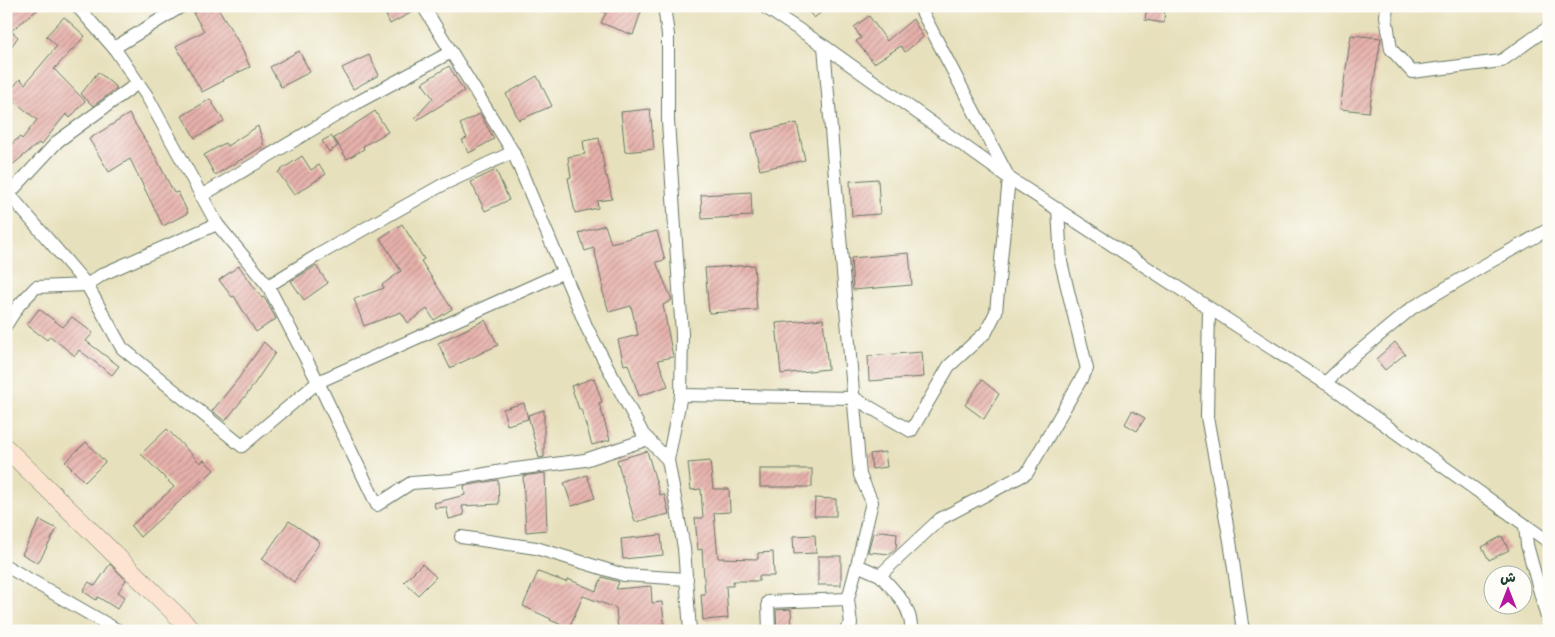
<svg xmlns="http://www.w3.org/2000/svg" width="1555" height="637" font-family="Kalam,'Playpen Sans Arabic',sans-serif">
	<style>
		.building { fill: url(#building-hatch) }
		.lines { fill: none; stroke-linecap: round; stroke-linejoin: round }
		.street-casing { stroke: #657664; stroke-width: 14 }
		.secondary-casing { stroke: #657664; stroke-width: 19 }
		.street { stroke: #fff; stroke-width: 12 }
		.secondary { stroke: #fde4d1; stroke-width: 18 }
	</style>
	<defs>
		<pattern id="building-hatch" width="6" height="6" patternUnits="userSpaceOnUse" patternTransform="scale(1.25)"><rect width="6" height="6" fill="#e7b1ab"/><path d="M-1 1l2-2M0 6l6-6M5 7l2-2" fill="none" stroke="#bb918c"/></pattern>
	</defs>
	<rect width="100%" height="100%" fill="#fdfcf7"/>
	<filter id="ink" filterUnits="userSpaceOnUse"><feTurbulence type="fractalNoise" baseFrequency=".02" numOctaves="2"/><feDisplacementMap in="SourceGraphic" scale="10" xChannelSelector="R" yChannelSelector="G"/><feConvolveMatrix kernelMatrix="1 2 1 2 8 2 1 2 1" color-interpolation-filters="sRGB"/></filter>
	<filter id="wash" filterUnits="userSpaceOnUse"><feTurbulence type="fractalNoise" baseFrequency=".0096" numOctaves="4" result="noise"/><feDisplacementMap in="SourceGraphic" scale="20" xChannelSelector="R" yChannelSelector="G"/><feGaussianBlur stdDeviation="1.12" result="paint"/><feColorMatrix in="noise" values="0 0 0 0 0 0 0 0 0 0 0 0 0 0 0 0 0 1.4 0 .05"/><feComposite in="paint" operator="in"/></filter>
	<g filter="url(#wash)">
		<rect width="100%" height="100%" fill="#e7e0bc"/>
		<g id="blocks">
			<g class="building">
				<polygon points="6,6 42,6 11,31 18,37 6,54"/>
				<polygon points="205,6 217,6 239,43 250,67 222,80 223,81 202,92 176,46 204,31 193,13"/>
				<polygon points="382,6 415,6 416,10 390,24"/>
				<polygon points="592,6 643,6 633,35 601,23 606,13"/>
				<polygon points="804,6 829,6 814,18"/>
				<polygon points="1147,6 1165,6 1164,23 1145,20"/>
				<polygon points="869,16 887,41 913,19 923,37 905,52 901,46 874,63 856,41 861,38 854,27"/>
				<polygon points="64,17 85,36 54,69 85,101 70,118 66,114 41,145 39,143 6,170 6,148 20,137 22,139 37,120 7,95 20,79 25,84 57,46 46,36"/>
				<polygon points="1351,35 1381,38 1369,112 1340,109"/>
				<polygon points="299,51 310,72 281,87 270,67"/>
				<polygon points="369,55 379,75 353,89 342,68"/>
				<polygon points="449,66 464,91 417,120 415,118 433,98 422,83"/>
				<polygon points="98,72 117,88 93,106 81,94"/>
				<polygon points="537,76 552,106 519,120 506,94"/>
				<polygon points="210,99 224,121 195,138 182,116"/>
				<polygon points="650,109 654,149 625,152 621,112"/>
				<polygon points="375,111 388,132 363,146 364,149 347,159 334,138"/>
				<polygon points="129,114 155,156 174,193 178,192 188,213 163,226 130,159 109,172 89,139"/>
				<polygon points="480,114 494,139 469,153 462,140 467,138 460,124"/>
				<polygon points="797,123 805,160 760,170 752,133"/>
				<polygon points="258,126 264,146 215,175 204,155 225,143 227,146"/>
				<polygon points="331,136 338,146 329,152 322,141"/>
				<polygon points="599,138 606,177 607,176 612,199 597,201 598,208 575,213 568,178 571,177 568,157 585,154 583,141"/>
				<polygon points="302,156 311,170 319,165 326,174 294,195 278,172"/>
				<polygon points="496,170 509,200 485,211 471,182"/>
				<polygon points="878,179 880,214 852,216 850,181"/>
				<polygon points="751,192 752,216 702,219 701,195"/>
				<polygon points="402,224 424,259 421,261 452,309 434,320 427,309 408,323 401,312 364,326 354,299 384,288 382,285 401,271 380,238"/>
				<polygon points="605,225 611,243 657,231 665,260 656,262 672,300 663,305 673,357 658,360 668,386 639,396 628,364 624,365 618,340 638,335 631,306 609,312 602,289 603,288 594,248 585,251 579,233"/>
				<polygon points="909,253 912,285 853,290 851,258"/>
				<polygon points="754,265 757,310 709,313 705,268"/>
				<polygon points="239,266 262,298 264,297 276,319 256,332 234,296 232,297 219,280"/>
				<polygon points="316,266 328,283 304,300 291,281"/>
				<polygon points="39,309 63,327 72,317 93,333 86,341 119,366 112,375 79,350 75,356 50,336 47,340 27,325"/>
				<polygon points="823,319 828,369 781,374 776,323"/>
				<polygon points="485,320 498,345 450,368 438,343"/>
				<polygon points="264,342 275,353 248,393 225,421 212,411 238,379"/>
				<polygon points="1395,342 1405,354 1385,370 1376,359"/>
				<polygon points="922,352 924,377 869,381 868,356"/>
				<polygon points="594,378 602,402 599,403 610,440 592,445 581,409 579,409 571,386"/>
				<polygon points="982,380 999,394 984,419 965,405"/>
				<polygon points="524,403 528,419 507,425 503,409"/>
				<polygon points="544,410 544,457 539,458 528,415"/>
				<polygon points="1132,411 1145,418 1137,431 1125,424"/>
				<polygon points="167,429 200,463 204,460 214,470 140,537 131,526 174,487 141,454"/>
				<polygon points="86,442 105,462 85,482 65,462"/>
				<polygon points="647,451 660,495 664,494 669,514 635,522 617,460"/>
				<polygon points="885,452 887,467 872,469 870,454"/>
				<polygon points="710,461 713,489 729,489 730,512 714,513 718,558 758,559 758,553 773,552 774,576 759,576 759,581 733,581 733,586 726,586 728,618 703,620 701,594 705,594 702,549 698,550 695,518 703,518 701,489 691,490 688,463"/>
				<rect x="760" y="469" width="52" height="18"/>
				<polygon points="545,473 547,530 526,532 523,476"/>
				<polygon points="587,475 595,498 572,506 564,483"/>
				<polygon points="498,480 499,504 462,506 464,515 449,519 446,507 435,508 434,503 465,495 464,486"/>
				<polygon points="815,498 836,499 836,516 814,516"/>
				<polygon points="40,520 57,529 38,563 22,554"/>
				<polygon points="289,521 320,542 294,582 262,559"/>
				<polygon points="882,531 897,533 896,549 890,554 868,552 873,533"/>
				<polygon points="661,535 663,555 623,559 621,539"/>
				<polygon points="815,535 816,553 794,554 793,536"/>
				<polygon points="1502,536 1509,550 1489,560 1482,547"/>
				<rect x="818" y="556" width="23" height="29"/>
				<polygon points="110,564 126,580 118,592 125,597 117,609 98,597 96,600 83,591 89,582 95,586"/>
				<polygon points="422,564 436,577 418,595 404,582"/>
				<polygon points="538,572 566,582 568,579 596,591 602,577 619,582 616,589 651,586 652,603 662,602 665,631 618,631 616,608 583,596 569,628 550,620 551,619 523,606"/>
				<polygon points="791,609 792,631 777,631 776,610"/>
			</g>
		</g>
	</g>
	<g filter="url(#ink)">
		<use href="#blocks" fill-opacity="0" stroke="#657664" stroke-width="1"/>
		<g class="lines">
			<g class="street-casing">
				<g id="street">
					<polyline points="77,6 114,48 182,6"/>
					<polyline points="423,6 513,152 587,328 643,434 668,460 684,548 690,631"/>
					<polyline points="664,6 668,35 668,121 682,334 681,395 668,460"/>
					<polyline points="763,6 824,46 1009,178 1342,394 1549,542"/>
					<polyline points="1387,6 1386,16 1391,49 1412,72 1501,61 1549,27"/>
					<polyline points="824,46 860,475 872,502 857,565 880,575 940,519 1027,473 1087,369 1061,262 1058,209"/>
					<polyline points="114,48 147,96 217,224 268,286 318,382 377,505 411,483 452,480 508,470 585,460 648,439"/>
					<polyline points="6,190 9,194 58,141 138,83"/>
					<polyline points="9,194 87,285 122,348 242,446 318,382 564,272"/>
					<polyline points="201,196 360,101 451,52"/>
					<polyline points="268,286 318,255 444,184 513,152"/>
					<polyline points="1209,308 1207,417 1230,541 1243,631"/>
					<polyline points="6,325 19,305 36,287 87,285 103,274 217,224"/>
					<polyline points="1325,383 1349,360 1412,308 1490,262 1549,229"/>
					<polyline points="681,395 854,398 911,431 949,366 986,332 996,312 1009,178 919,6"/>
					<polyline points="1525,526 1527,545 1549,625"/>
					<polyline points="461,537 536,548 624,575 687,579"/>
					<polyline points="6,566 119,631"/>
					<path d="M880,575C894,590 913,608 911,631"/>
					<polyline points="769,631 768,602 848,599"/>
					<polyline points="845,631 851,624 848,599 857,565"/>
				</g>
			</g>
			<g class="secondary-casing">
				<polyline id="secondary" points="6,448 193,631"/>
			</g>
			<use href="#street" class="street"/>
			<use href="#secondary" class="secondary"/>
		</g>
	</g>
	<rect width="1555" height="637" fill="none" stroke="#fdfcf7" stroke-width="25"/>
	<g transform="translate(1508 590)"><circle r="24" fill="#fdfcf7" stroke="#a4b0a9"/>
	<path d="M0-4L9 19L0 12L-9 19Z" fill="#b5179e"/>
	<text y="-8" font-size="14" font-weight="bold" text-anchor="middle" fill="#1f3d34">ش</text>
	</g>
</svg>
